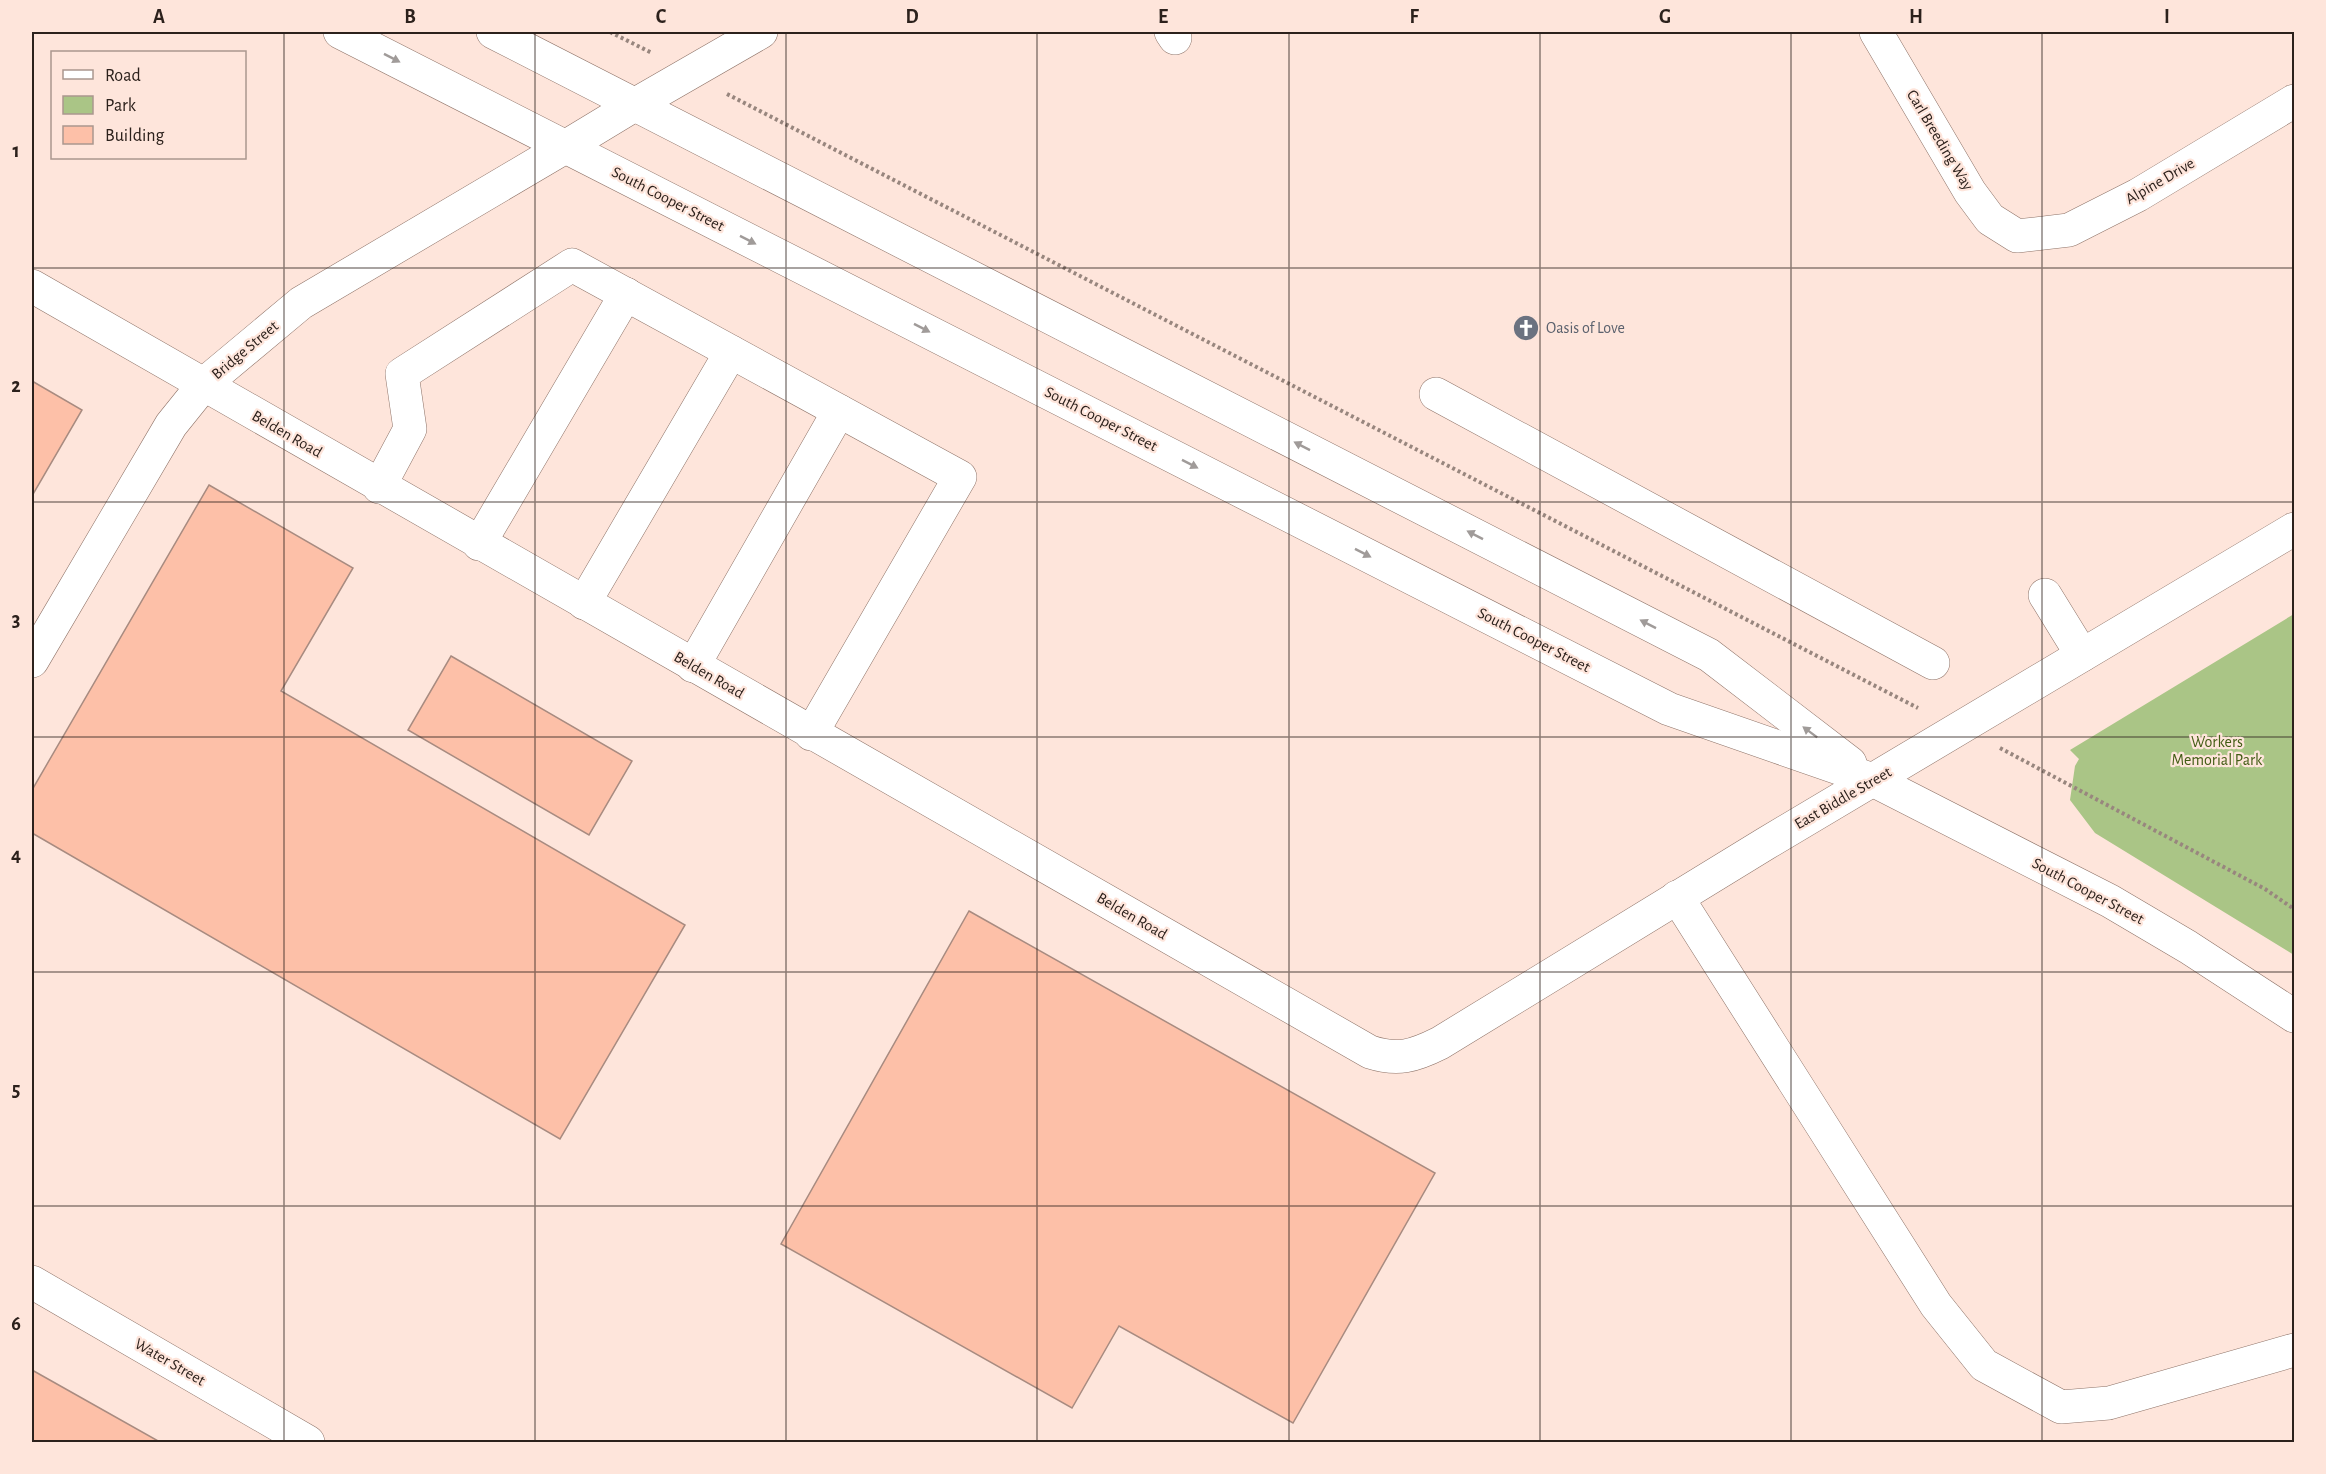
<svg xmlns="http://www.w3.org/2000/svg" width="2326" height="1474" font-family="'Alegreya Sans',sans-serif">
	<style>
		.green { fill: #aac586 }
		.building { fill: #fdc0a8; stroke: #a88b80; stroke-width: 1.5 }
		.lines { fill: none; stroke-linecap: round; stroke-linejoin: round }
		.minor-casing { stroke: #8e7368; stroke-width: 34 }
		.major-casing { stroke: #8e7368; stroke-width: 34 }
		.path { stroke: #98867e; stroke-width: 4; stroke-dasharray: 3 3; stroke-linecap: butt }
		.minor { stroke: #fff; stroke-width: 33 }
		.major { stroke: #fff; stroke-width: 33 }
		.oneway { fill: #a09b99 }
		.grid { fill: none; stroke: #2c211c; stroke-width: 1.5; stroke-opacity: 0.55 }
		.labels { text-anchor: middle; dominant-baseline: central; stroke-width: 4.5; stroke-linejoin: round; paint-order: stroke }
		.street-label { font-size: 16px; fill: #2c211c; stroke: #fee5db }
		.worship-label { font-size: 16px; fill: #5b616d; stroke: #fee5db; text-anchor: start }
		.park-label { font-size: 16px; fill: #425c14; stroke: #fee5db }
		.neatline { fill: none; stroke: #2c211c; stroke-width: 2 }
		.grid-label { font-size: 20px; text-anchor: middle; font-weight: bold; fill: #2c211c }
	</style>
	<rect width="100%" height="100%" fill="#fee5db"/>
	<polygon class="green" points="2294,614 2294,955 2095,833 2070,800 2075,766 2079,759 2070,750"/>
	<g class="building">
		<polygon points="32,381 82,410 32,496"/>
		<polygon points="209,485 353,568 281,691 685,925 560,1139 32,833 32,790"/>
		<polygon points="451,656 632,761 589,835 408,730"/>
		<polygon points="969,911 1435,1173 1293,1423 1119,1326 1072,1408 781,1244"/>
		<polygon points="32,1370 160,1442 32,1442"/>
	</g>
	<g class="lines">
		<g class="minor-casing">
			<g id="minor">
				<polyline points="1171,32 1175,38"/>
				<polyline points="1876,32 1970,192 1990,219 2017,236 2069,230 2138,195 2294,101"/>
				<polyline points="636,104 761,32"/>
				<path d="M32,286L1370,1052C1398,1061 1414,1056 1440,1043L1765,844L2294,529"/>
				<polyline points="1436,394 1933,663"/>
				<polyline points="379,487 410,429 402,374 572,265 960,477 811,734"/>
				<polyline points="479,544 626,294"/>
				<polyline points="2045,595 2082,655"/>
				<polyline points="584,603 731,352"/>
				<polyline points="32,661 171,425 204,384 301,303 565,147"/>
				<polyline points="693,666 839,411"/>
				<polyline points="1677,897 1936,1305 1984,1365 2061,1407 2109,1403 2294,1350"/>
				<polyline points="32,1282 308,1442"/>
			</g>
		</g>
		<g class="major-casing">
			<g id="major">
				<polyline points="340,32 1669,709 1873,780 2110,901 2188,947 2294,1016"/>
				<polyline points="493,32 1709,655 1850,763"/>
				<polyline points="565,147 636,104"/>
			</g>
		</g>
		<g class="path">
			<polyline points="610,32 652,53"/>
			<polyline points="727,94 1918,708"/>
			<polyline points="2000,748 2265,889 2294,909"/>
		</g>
		<use href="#minor" class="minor"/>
		<use href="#major" class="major"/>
	</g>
	<defs><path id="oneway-solid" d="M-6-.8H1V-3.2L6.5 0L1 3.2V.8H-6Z" transform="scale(1.5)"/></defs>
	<g class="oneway">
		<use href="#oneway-solid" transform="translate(392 58) rotate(27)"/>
		<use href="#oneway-solid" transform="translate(748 240) rotate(27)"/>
		<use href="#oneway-solid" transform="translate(922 328) rotate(27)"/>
		<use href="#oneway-solid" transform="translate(1302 446) rotate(-153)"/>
		<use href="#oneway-solid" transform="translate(1190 464) rotate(27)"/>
		<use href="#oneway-solid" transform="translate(1475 535) rotate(-153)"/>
		<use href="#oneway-solid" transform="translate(1363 553) rotate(27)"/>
		<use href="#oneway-solid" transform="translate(1648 624) rotate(-153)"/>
		<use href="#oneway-solid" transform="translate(1810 732) rotate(-143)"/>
	</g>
	<path class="grid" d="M284,32V1442M535,32V1442M786,32V1442M1037,32V1442M1289,32V1442M1540,32V1442M1791,32V1442M2042,32V1442M32,268H2294M32,502H2294M32,737H2294M32,972H2294M32,1206H2294"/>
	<defs>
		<g id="church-disc" transform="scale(1.35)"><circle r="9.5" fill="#6b7280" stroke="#fee5db"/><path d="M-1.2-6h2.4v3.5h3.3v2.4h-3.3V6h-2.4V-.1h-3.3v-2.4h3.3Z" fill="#fff"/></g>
	</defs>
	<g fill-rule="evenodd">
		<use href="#church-disc" x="1526" y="328"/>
	</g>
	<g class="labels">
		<g class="street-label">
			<text transform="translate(1940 140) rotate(59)">Carl Breeding Way</text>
			<text transform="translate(2160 181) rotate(-30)">Alpine Drive</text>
			<text transform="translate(668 199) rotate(27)">South Cooper Street</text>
			<text transform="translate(245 350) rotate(-40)">Bridge Street</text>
			<text transform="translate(1101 419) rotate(27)">South Cooper Street</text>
			<text transform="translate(287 434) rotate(30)">Belden Road</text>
			<text transform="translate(1534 640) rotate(27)">South Cooper Street</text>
			<text transform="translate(709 675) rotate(30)">Belden Road</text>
			<text transform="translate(1843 798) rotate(-30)">East Biddle Street</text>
			<text transform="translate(2088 891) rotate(28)">South Cooper Street</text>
			<text transform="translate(1132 916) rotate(30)">Belden Road</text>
			<text transform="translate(170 1362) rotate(30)">Water Street</text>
		</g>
		<g class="worship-label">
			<text x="1546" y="328">Oasis of Love</text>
		</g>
		<g class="park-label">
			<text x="2217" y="742">Workers<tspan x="2217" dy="18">Memorial Park</tspan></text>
		</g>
	</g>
	<rect width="2326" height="1474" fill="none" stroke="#fee5db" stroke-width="66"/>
	<rect x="51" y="51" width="195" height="108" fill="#fee5db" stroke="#aa978f" stroke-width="1.5"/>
	<rect x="63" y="70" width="30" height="9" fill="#ffffff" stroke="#aa978f" stroke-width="1.5"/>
	<text x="105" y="81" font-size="18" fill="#2c211c">Road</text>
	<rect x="63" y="96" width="30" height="18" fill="#aac586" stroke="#aa978f" stroke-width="1.5"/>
	<text x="105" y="111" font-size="18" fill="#2c211c">Park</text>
	<rect x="63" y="126" width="30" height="18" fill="#fdc0a8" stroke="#aa978f" stroke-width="1.5"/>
	<text x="105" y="141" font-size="18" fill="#2c211c">Building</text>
	<rect x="33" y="33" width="2260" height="1408" class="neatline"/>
	<g class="grid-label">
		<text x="159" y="23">A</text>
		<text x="410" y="23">B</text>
		<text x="661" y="23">C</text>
		<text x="912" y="23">D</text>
		<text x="1163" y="23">E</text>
		<text x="1414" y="23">F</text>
		<text x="1665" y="23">G</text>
		<text x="1916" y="23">H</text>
		<text x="2167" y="23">I</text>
		<text x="16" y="157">1</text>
		<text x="16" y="392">2</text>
		<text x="16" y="626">3</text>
		<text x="16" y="861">4</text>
		<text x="16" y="1096">5</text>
		<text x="16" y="1330">6</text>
	</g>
</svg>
